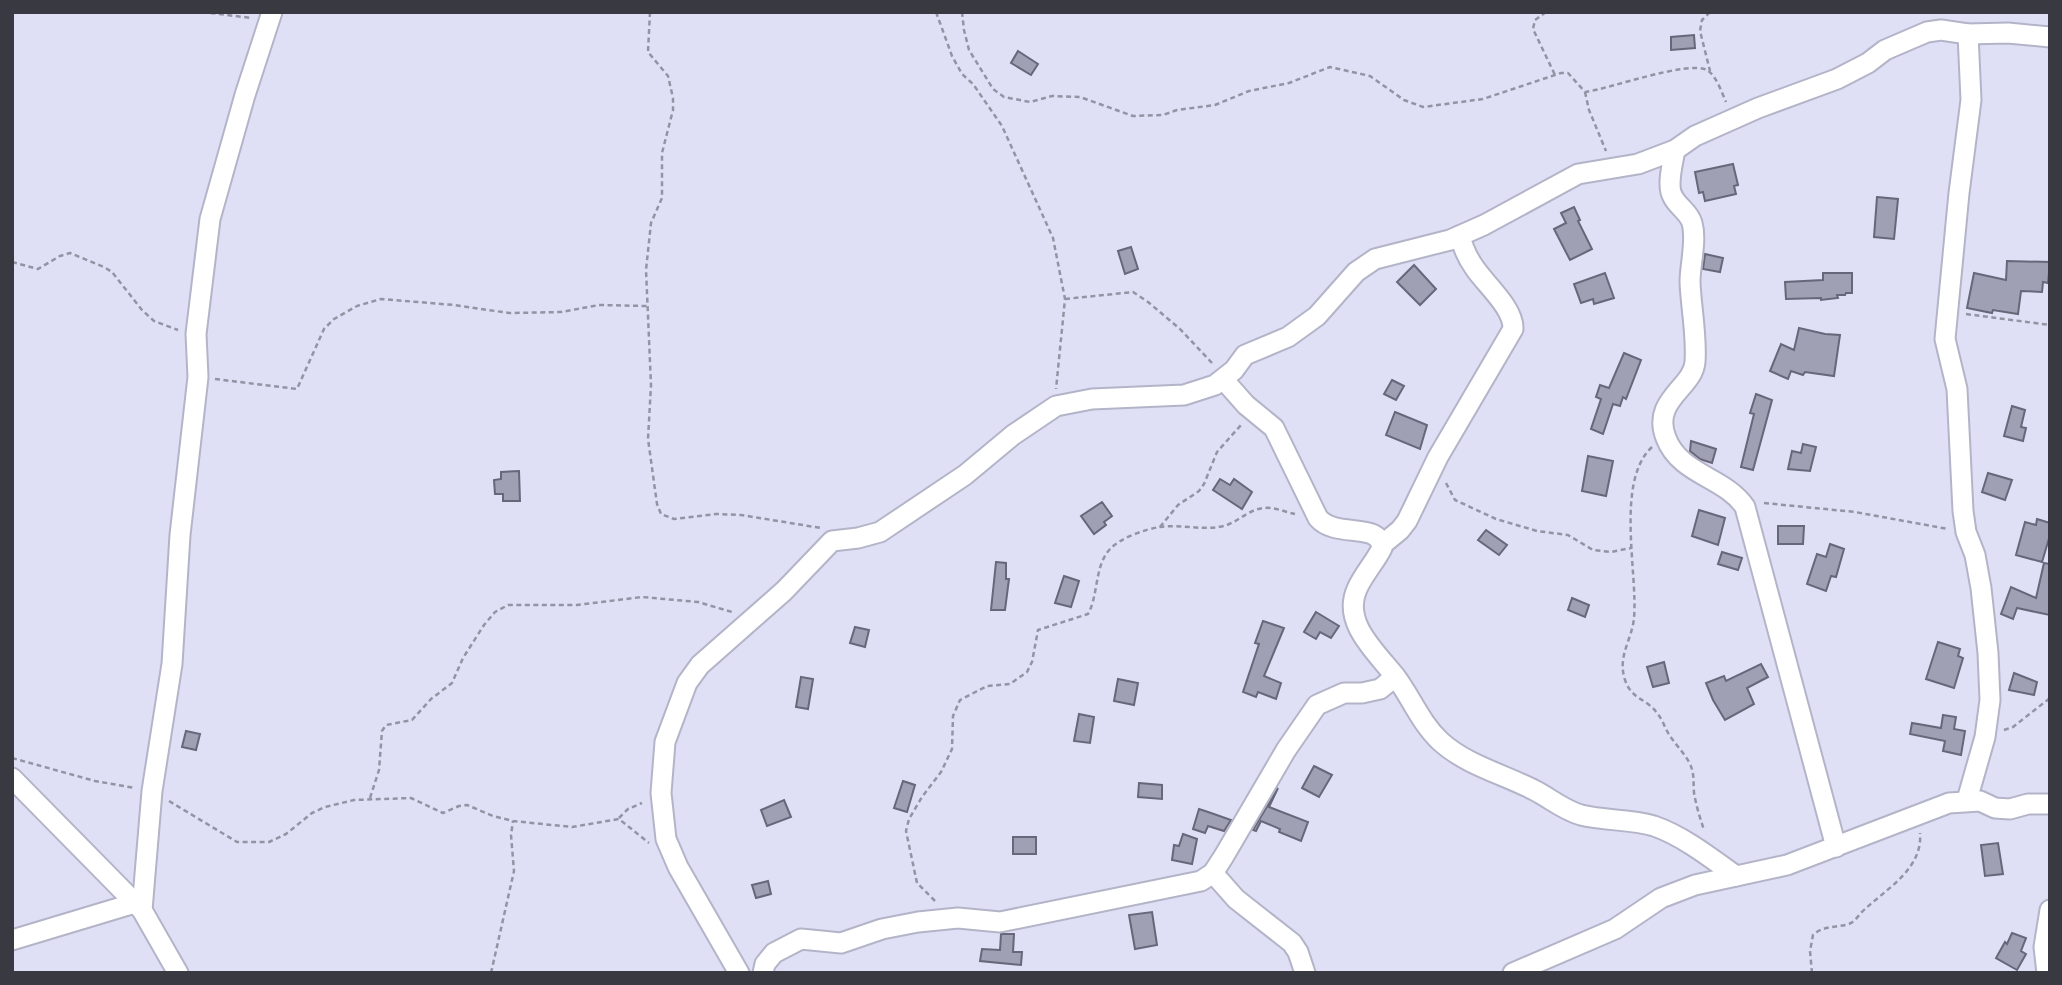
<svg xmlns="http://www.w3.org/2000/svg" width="2062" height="985" font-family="'Roboto Condensed',sans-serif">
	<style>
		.building { fill: #9fa0b4; stroke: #67677a; stroke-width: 2 }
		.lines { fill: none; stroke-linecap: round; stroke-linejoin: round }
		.minor-casing { stroke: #b3b4c8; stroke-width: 23 }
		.path { stroke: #9394a3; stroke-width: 2.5; stroke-dasharray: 5 3.5; stroke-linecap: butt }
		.minor { stroke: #fff; stroke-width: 19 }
	</style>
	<rect width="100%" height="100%" fill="#dfe0f5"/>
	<g class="building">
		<polygon points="1694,35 1695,48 1671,50 1671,37"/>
		<polygon points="1018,51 1038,64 1031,75 1011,63"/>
		<polygon points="1733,164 1738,185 1734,186 1736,194 1705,201 1703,192 1699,193 1695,172"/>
		<polygon points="1877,197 1898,199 1894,239 1874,237"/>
		<polygon points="1574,207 1580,220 1578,221 1592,249 1570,260 1554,229 1566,223 1561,213"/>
		<polygon points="1131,247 1138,269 1125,274 1118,251"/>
		<polygon points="1705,254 1723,258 1720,272 1703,269"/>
		<polygon points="2007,261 2050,262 2048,283 2043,282 2042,292 2021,291 2018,314 1993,310 1992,313 1967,308 1974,273 2006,280"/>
		<polygon points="1414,265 1436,289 1420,305 1397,282"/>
		<polygon points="1605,273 1614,298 1594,304 1593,299 1581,303 1574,284"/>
		<polygon points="1823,273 1852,273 1852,293 1846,293 1845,295 1837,295 1838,298 1821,300 1821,298 1786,299 1785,282 1823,280"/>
		<polygon points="1799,328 1825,334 1840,335 1834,376 1805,372 1803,375 1791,371 1788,379 1770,371 1781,344 1794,350"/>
		<polygon points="1624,353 1641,360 1626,399 1623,397 1620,406 1613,404 1603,434 1591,429 1601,399 1596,397 1600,385 1609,388"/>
		<polygon points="1392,380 1404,386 1396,400 1384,394"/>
		<polygon points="1756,394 1772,400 1753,470 1741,467 1754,414 1750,413"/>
		<polygon points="2012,406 2025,410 2021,427 2026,428 2023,441 2004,436"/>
		<polygon points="1395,412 1427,425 1420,449 1386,435"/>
		<polygon points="1691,441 1716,449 1712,463 1700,459 1690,451"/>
		<polygon points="1803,444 1816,447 1810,471 1788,469 1792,451 1801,453"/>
		<polygon points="1588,456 1613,461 1606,496 1582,491"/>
		<polygon points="519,471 520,501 503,501 503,494 495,494 494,480 501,479 501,472"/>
		<polygon points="1988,473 2012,480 2005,500 1982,492"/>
		<polygon points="1220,479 1230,485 1234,479 1252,492 1242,509 1213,490"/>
		<polygon points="1102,502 1112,516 1104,522 1106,525 1094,534 1081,516"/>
		<polygon points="1699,510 1725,518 1718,545 1692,536"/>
		<polygon points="2037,519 2050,523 2050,535 2042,562 2016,555 2025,522 2036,525"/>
		<polygon points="1778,526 1804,526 1803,544 1778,544"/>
		<polygon points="1486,530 1507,545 1499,555 1478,540"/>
		<polygon points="1830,544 1844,549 1836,577 1831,576 1826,591 1807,584 1817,554 1826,557"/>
		<polygon points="1722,552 1742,558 1738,570 1718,564"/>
		<polygon points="996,562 1006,563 1006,579 1009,579 1005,610 991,610"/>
		<polygon points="2044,563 2050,564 2050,615 2017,608 2013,619 2001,614 2011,587 2036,598"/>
		<polygon points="1064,576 1079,581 1071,607 1055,603"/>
		<polygon points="1572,598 1589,605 1585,617 1568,610"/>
		<polygon points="1316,612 1339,626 1331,638 1320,632 1316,639 1304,632"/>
		<polygon points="1263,621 1284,628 1264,676 1281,683 1276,699 1258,692 1256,697 1243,692 1259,644 1255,643"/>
		<polygon points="855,627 869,630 865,647 850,643"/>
		<polygon points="1938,642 1960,649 1958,656 1963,658 1954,688 1926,679"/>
		<polygon points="1664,662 1669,683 1653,687 1647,667"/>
		<polygon points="1761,664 1768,677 1747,688 1754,704 1725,720 1713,700 1706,683 1724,676 1726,681"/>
		<polygon points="2014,673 2037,682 2034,695 2009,690"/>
		<polygon points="801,677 813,679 808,709 796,707"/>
		<polygon points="1118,679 1138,683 1134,705 1114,701"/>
		<polygon points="1079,714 1094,717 1090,743 1074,741"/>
		<polygon points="1943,715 1956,717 1954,729 1965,731 1961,755 1943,751 1945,741 1910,734 1912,723 1941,728"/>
		<polygon points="186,731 200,734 196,750 182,747"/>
		<polygon points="1314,766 1332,775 1319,797 1302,788"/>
		<polygon points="903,781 915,785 907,812 894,808"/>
		<polygon points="1139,783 1162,785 1162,799 1138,797"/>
		<polygon points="1278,788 1269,807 1308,822 1301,841 1279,832 1280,829 1261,821 1256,831 1253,830"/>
		<polygon points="784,800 791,817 767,826 761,810"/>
		<polygon points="1199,809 1211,813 1231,820 1224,831 1208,826 1205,833 1193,829"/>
		<polygon points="1183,834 1197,839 1192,864 1172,860 1174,845 1179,846"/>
		<rect x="1013" y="837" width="23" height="17"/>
		<polygon points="1998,843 2003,874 1985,876 1981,845"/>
		<polygon points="768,881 771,894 756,898 752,885"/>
		<polygon points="1152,912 1157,945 1135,949 1129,915"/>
		<polygon points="2012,933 2026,938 2021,951 2026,954 2017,970 1996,958 2005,942 2007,944"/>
		<polygon points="1001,934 1014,934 1013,952 1022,952 1021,965 980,961 982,949 1000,950"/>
	</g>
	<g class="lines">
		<g class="minor-casing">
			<g id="minor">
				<path d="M1675,150C1673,162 1666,186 1673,197C1678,207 1689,212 1692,223C1697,241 1690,264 1690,282C1691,308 1697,336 1695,362C1693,388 1651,400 1666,438C1680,475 1725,477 1745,507L1836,847"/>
				<path d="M1223,379L1246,405L1274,428L1318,518C1336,539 1380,521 1382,548C1375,562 1363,575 1357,589C1342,622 1375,651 1395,676C1411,697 1420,722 1440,741C1466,765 1503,774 1534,790C1550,798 1563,810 1581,815C1605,821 1631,819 1654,826C1683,836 1711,858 1736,876"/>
				<path d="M1383,544L1400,530L1407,521L1438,457L1513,329C1514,308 1485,284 1474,267C1467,257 1463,248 1460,236"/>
				<polyline points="12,778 142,910 178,973"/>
				<polyline points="1967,800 1985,737 1990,700 1988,653 1981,588 1975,555 1966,532 1963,511 1957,389 1945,339 1959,193 1971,100 1968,34"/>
				<polyline points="1213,873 1236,899 1292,943 1298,952 1305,973"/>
				<polyline points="142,910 152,791 172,664 180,535 198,377 196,334 210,219 245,95 272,12"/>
				<polyline points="12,940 135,903"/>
				<polyline points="739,973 678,867 666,839 661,793 665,742 687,683 700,665 784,591 832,541 858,538 880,532 965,475 1013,435 1056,406 1092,399 1184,395 1215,385 1234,370 1245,355 1288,337 1317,316 1356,272 1375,259 1450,240 1484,225 1578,174 1638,164 1675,150 1695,136 1758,108 1837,79 1868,63 1885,50 1927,32 1941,30 1968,34 2008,33 2050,37"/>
				<polyline points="763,973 765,964 774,953 801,939 841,943 882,929 918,922 958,918 1000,922 1201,881 1213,873 1224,856 1286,750 1317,705 1344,693 1362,693 1380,689 1395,677"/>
				<polyline points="1513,973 1615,929 1661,898 1695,885 1787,865 1949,803 1980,801 1995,808 2010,809 2028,804 2050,804"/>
				<polyline points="2047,973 2044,947 2050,910"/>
			</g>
		</g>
		<g class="path">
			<polyline points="202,12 252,18"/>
			<polyline points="650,12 648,52 668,76 673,98 673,110 662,153 662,198 651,223 646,270 651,385 648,439 657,504 661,514 674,519 716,514 741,515 821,528"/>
			<polyline points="936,12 952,56 962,74 973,84 1002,126 1053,238 1065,299 1056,389"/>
			<path d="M962,12L964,30L969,50L993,89L1004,97L1030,102L1052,96L1080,97L1133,116L1163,115L1177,110L1215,105L1249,91L1289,83L1330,67L1370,76L1404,100L1423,107L1483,99L1561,73H1568L1585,92C1609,89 1688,60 1707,70C1716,75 1722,93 1726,102"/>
			<polyline points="1546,12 1535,20 1533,29 1555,75"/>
			<polyline points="1710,12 1702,20 1700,31 1710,71"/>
			<polyline points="1585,92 1589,110 1606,151"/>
			<polyline points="12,262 38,269 60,256 70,253 104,267 112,272 142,310 154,321 178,330"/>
			<polyline points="1065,299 1133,292 1148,302 1180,329 1212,363"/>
			<polyline points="1966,314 2050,325"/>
			<polyline points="215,379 297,389 324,329 334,319 357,306 381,299 454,305 509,313 561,312 599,305 647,306"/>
			<path d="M1652,447C1615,481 1638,573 1634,618C1632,640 1617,656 1625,680C1632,700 1646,698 1657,713C1663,720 1665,729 1670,736C1676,745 1684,753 1689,762C1695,773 1693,782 1694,793C1696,805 1700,818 1704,830"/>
			<polyline points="1446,483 1455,500 1496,519 1537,531 1568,535 1593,550 1611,552 1631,548"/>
			<polyline points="1764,503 1855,512 1948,529"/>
			<polyline points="1160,527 1178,505 1199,491 1204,484 1217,452 1241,425"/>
			<polyline points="2004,730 2013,727 2050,698"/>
			<polyline points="12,758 95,781 135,788"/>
			<polyline points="370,798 379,770 382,731 386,725 412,720 431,699 452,683 463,658 484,625 495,612 508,605 577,605 642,597 698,602 732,612"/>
			<polyline points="169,801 237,842 269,842 286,834 312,813 325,807 354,800 411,798 443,813 459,806 467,805 493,816 513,821 572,827 619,819 649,843"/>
			<polyline points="619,818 628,809 642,803"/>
			<path d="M935,901L917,883L906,831L909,819L922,797L941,772L952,749L953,716L960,700L987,686L1010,684L1027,672L1032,662L1038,630L1088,614C1099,594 1094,565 1111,548C1121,538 1145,529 1160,527C1181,524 1203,531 1224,526C1238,522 1249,509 1264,508C1275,507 1285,512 1295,514"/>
			<polyline points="491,973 514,871 511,835 513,821"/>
			<path d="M1812,973L1810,951L1813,935C1824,925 1836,928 1849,924C1856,921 1859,914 1865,909C1888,888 1923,868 1920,833"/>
		</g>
		<use href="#minor" class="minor"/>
	</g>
	<rect width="2062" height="985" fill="none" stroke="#393942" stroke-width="28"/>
</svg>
